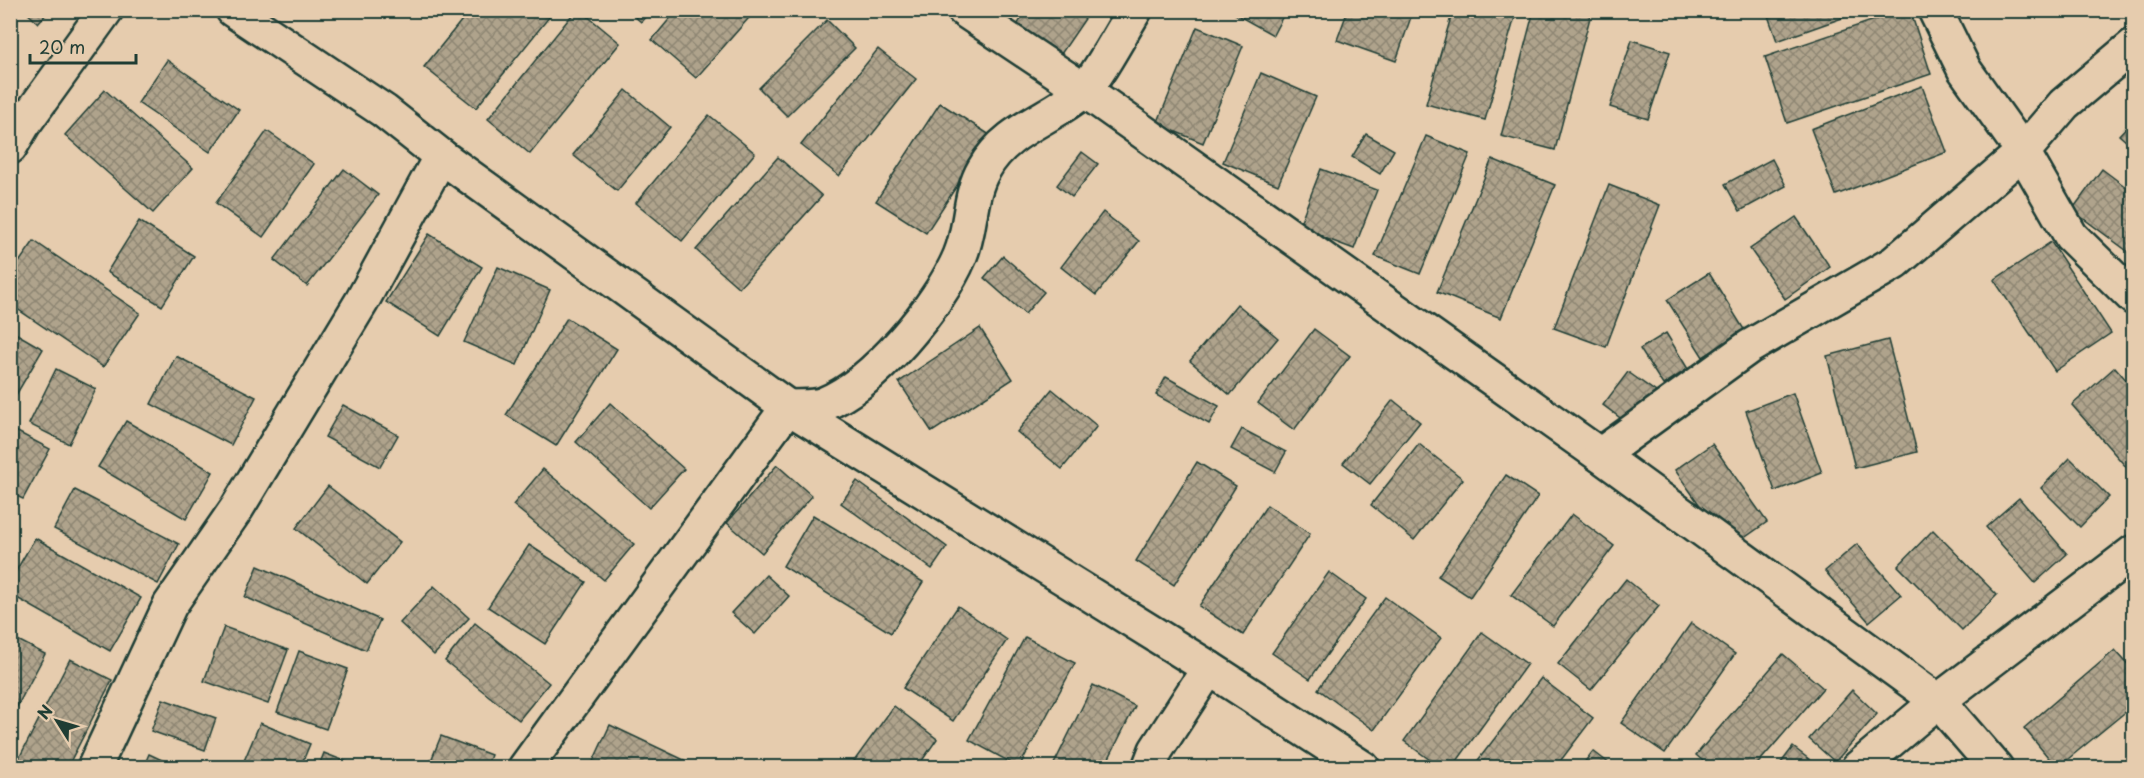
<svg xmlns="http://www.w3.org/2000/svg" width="2144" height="778" font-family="'Playpen Sans',sans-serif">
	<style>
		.building { fill: url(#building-cross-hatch); stroke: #1f3d34; stroke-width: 1.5 }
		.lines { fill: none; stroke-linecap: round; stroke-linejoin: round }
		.minor-casing { stroke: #1f3d34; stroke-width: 38 }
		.minor { stroke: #e6ccae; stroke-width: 33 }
	</style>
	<defs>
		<pattern id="building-cross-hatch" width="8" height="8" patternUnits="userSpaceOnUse" patternTransform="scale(1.5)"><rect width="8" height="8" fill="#afa38c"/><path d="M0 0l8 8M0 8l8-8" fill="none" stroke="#8e8673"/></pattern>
	</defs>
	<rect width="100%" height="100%" fill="#e6ccae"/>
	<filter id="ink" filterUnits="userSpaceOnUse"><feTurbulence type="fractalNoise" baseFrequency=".0167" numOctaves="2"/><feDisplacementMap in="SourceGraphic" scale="12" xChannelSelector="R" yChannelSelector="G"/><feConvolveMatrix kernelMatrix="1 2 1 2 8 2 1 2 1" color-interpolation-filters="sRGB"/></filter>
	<g filter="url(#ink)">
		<g class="building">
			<polygon points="24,10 50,10 38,23"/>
			<polygon points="470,10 554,11 476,108 424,67"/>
			<polygon points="576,10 580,10 620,43 530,154 488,119"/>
			<polygon points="627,10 651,10 641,22"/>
			<polygon points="677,10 755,10 755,11 696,78 652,40"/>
			<polygon points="1027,10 1091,10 1061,54 1017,25"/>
			<polygon points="1228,10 1286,10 1273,35"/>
			<polygon points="1348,10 1404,10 1412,14 1396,61 1337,40"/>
			<polygon points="1453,10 1517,10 1485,120 1426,104"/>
			<polygon points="1534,10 1592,10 1555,150 1501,136"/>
			<polygon points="1766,10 1842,10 1845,17 1777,41"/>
			<polygon points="1904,10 1910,10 1931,74 1787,123 1765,57"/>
			<polygon points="827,20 855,48 787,116 759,88"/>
			<polygon points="1197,27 1243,46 1203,143 1157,124"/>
			<polygon points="1632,40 1670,52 1648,119 1610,107"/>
			<polygon points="878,49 916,79 839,176 801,145"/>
			<polygon points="167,60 239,110 210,152 138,103"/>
			<polygon points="1261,73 1316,97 1278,185 1223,162"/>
			<polygon points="1922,86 1947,152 1836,195 1811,129"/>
			<polygon points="105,90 193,168 153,213 65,135"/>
			<polygon points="626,90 670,127 617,191 573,155"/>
			<polygon points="940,103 990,135 926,233 876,201"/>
			<polygon points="709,115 755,153 682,241 636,203"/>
			<polygon points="2134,119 2134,148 2119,135"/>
			<polygon points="267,131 314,164 263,237 216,203"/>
			<polygon points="1366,134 1394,150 1380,174 1352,157"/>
			<polygon points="1426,136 1470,154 1420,274 1375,256"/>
			<polygon points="1082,152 1098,164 1072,197 1057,185"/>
			<polygon points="778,157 822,196 739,288 696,250"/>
			<polygon points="1492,159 1555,185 1501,318 1437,292"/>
			<polygon points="1772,159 1786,186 1740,211 1725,184"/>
			<polygon points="344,169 378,195 307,286 274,260"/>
			<polygon points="1321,169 1377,190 1354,249 1298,228"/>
			<polygon points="2102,169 2134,193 2134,256 2072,210"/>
			<polygon points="1609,185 1660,205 1606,347 1554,328"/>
			<polygon points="1103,212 1139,241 1096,295 1061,267"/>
			<polygon points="1796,217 1830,267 1785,299 1750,249"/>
			<polygon points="139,221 194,256 162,306 107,272"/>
			<polygon points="429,234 482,267 440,336 386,302"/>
			<polygon points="34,241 140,313 103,367 10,304 10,275"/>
			<polygon points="2051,242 2111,333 2055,371 1994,280"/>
			<polygon points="1003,256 1044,292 1025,314 984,278"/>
			<polygon points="498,267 550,290 517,365 464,342"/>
			<polygon points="1709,273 1745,331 1703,357 1667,300"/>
			<polygon points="1237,304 1278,338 1230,395 1190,361"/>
			<polygon points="567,318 617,349 556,446 506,415"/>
			<polygon points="980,328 1013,379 932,432 899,382"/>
			<polygon points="1314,329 1350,356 1294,430 1258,403"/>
			<polygon points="10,330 43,349 16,395 10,392"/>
			<polygon points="1666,333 1688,369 1663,385 1640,349"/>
			<polygon points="1888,340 1917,452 1855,468 1827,356"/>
			<polygon points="176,356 256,397 231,445 151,404"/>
			<polygon points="2115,367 2134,389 2134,476 2072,405"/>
			<polygon points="56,369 96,389 69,444 29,424"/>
			<polygon points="1628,372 1656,392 1631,426 1603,405"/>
			<polygon points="1166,377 1219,406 1209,424 1156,395"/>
			<polygon points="1052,389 1097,426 1062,469 1017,432"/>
			<polygon points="1793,393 1822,473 1775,491 1746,411"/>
			<polygon points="1393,400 1420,422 1370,484 1343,463"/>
			<polygon points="610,403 684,469 649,508 576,442"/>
			<polygon points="343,405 398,435 380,467 325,437"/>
			<polygon points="126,421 213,472 186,519 98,467"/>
			<polygon points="10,428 50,449 23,499 10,493"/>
			<polygon points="1242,429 1286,452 1275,472 1231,449"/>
			<polygon points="1419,444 1463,479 1414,540 1371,505"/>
			<polygon points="1712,444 1767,522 1730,548 1675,470"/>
			<polygon points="2070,458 2109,497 2080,527 2041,488"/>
			<polygon points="1197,462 1236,486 1174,585 1136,561"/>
			<polygon points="777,465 812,496 762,553 727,523"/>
			<polygon points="543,469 634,544 604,580 513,505"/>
			<polygon points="1506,475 1538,496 1470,597 1438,576"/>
			<polygon points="857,481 947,547 932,569 841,503"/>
			<polygon points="328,486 400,542 367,584 296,528"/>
			<polygon points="75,490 179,544 158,584 54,529"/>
			<polygon points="2019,498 2067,554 2035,583 1986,527"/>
			<polygon points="1267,505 1310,534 1243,635 1199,606"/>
			<polygon points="1572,514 1614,546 1553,626 1511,595"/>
			<polygon points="813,515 923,582 891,633 783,566"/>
			<polygon points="1933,530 1997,595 1962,630 1898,566"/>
			<polygon points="35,538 141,598 110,651 10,594 10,581"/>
			<polygon points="1857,544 1901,595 1869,622 1825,571"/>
			<polygon points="529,545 586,582 545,644 488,607"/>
			<polygon points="258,566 380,620 366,650 245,597"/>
			<polygon points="1329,572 1366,599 1310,679 1272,653"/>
			<polygon points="766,575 789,596 755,634 731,613"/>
			<polygon points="1626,579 1659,606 1591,690 1558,664"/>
			<polygon points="434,586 469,618 434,655 400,623"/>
			<polygon points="1385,597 1441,638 1374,730 1318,689"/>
			<polygon points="958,606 1007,640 953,721 903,688"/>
			<polygon points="475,623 549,683 519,720 445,661"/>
			<polygon points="1691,623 1735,654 1665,753 1621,723"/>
			<polygon points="224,627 288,650 268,704 204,681"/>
			<polygon points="1482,632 1527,664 1452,768 1441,768 1404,741"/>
			<polygon points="10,636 45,654 10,720"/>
			<polygon points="1025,637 1075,663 1019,767 969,740"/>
			<polygon points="2115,650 2134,671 2134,705 2057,768 2024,728"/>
			<polygon points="299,651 348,669 326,729 277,712"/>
			<polygon points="1783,654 1823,688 1754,768 1711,768 1696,755"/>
			<polygon points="70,659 112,680 67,768 14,768"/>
			<polygon points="1541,678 1593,718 1555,768 1472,768"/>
			<polygon points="1093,685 1135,706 1104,768 1052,768"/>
			<polygon points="1852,690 1877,714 1835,762 1809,739"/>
			<polygon points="163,699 216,718 205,750 151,731"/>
			<polygon points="894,706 937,739 917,768 849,768"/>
			<polygon points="260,723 310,744 300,768 241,768"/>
			<polygon points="610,725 701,768 590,768"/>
			<polygon points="441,736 491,755 486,768 428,768"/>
			<polygon points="1793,747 1814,763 1811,768 1777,768"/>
			<polygon points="1593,751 1615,768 1580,768"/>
			<polygon points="324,753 362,768 318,768"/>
			<polygon points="149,754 179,768 143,768"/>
		</g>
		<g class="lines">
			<g class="minor-casing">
				<g id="minor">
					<polyline points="233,10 384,111 441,156 788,407 1209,668 1363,768"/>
					<polyline points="964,10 1084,90 1600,455 1938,701 1996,768"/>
					<polyline points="1935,10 1964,69 2023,152 2071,236 2134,298"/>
					<polyline points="10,147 23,125 106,10"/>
					<polyline points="1600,455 1749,347 1894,263 2023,152 2064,104 2134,45"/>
					<polyline points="94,768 170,605 237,508 362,301 441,156"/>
					<path d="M525,768L788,407C799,406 814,408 824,404C874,384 939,306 960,256C972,228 968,196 984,169C1006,129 1051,119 1083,91C1097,78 1123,29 1135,10"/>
					<polyline points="1149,768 1156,750 1209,668"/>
					<polyline points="1858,768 1938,701 2134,552"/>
				</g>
			</g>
			<use href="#minor" class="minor"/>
		</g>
	</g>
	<rect width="2144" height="778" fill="none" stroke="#e6ccae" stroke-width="36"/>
	<rect x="18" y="18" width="2108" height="742" fill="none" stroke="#1f3d34" stroke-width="2" filter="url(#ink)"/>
	<g transform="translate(57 721) rotate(307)" stroke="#e6ccae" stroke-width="4.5" paint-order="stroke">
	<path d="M0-4.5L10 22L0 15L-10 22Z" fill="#1f3d34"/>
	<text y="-9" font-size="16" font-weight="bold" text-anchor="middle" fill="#1f3d34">N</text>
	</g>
	<path d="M30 54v9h106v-9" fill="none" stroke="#1f3d34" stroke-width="3"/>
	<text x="39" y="54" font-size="18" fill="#1f3d34" stroke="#e6ccae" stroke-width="4.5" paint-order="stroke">20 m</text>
</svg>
